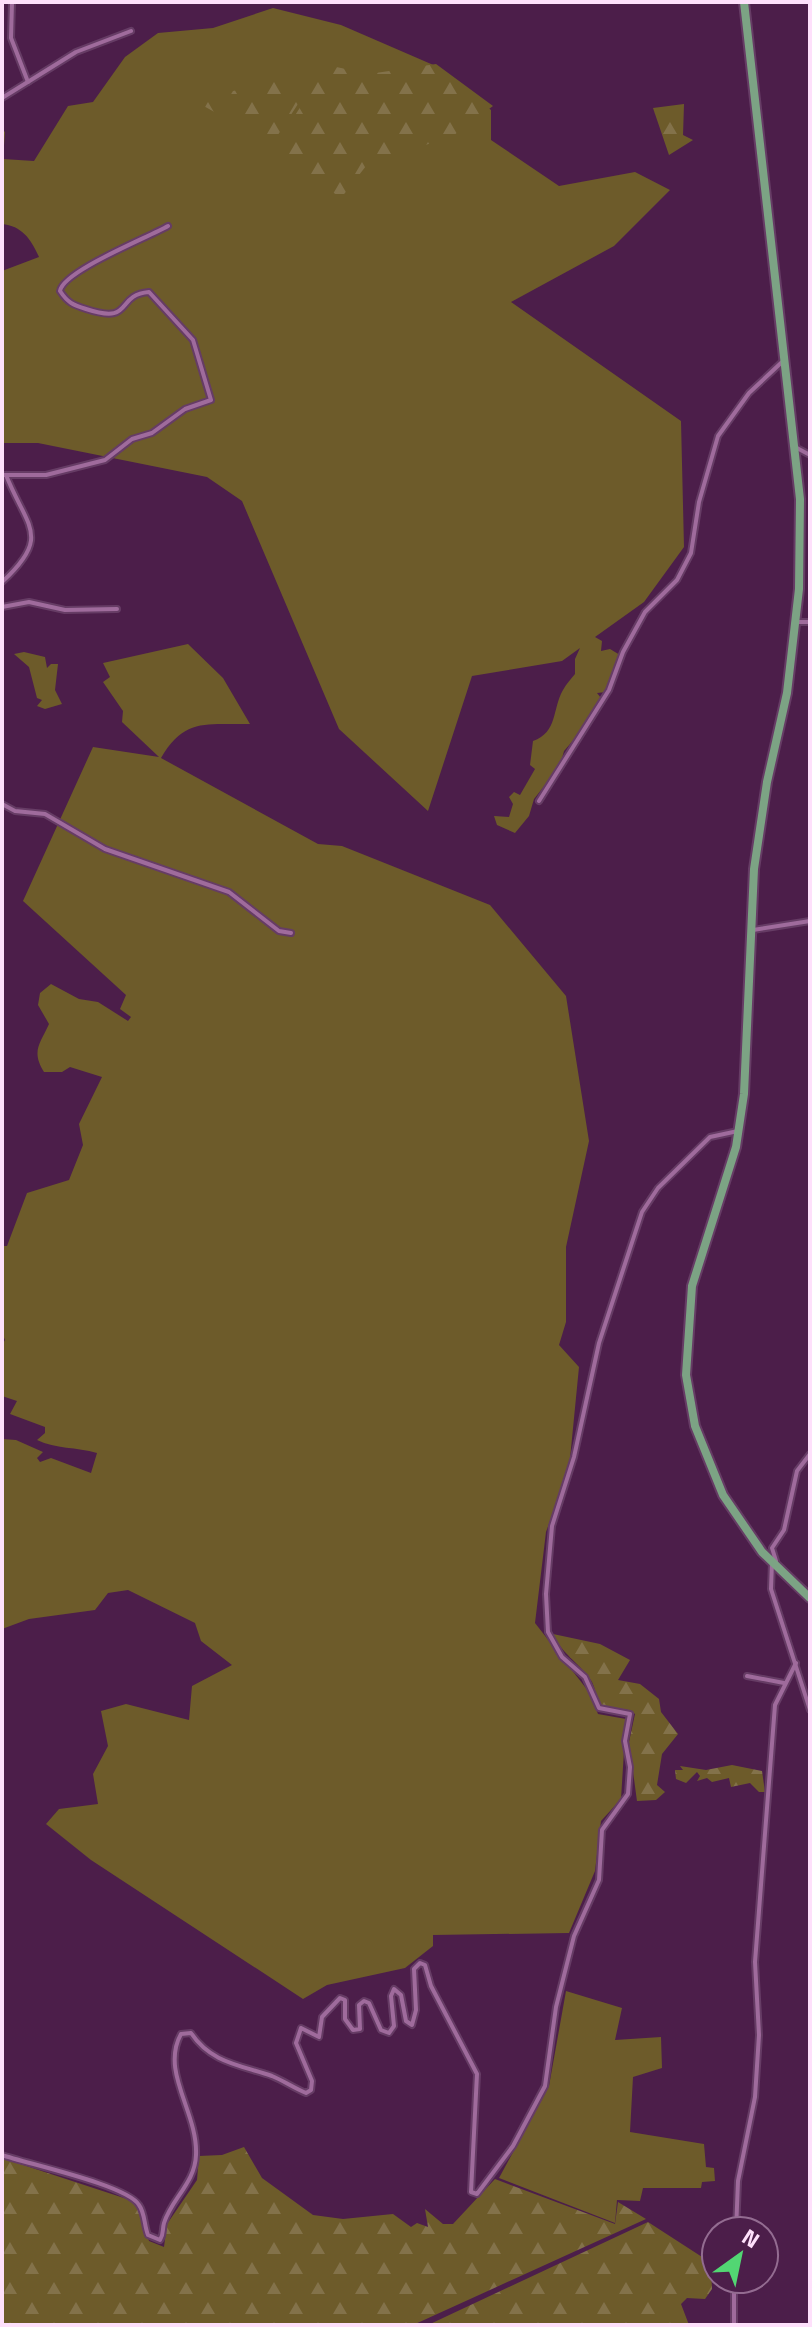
<svg xmlns="http://www.w3.org/2000/svg" width="812" height="2327" font-family="'Titillium Web',sans-serif">
	<style>
		.grass { fill: #6d5b2a }
		.forest { fill: url(#forest-firs) }
		.lines { fill: none; stroke-linecap: round; stroke-linejoin: round }
		.minor-casing { stroke: #663c65; stroke-width: 8 }
		.trunk-casing { stroke: #663c65; stroke-width: 12 }
		.minor { stroke: #9f6b9c; stroke-width: 4 }
		.trunk { stroke: #7ca384; stroke-width: 8 }
	</style>
	<defs>
		<pattern id="forest-firs" width="22" height="20" patternUnits="userSpaceOnUse" patternTransform="scale(2)"><rect width="22" height="20" fill="#6d5b2a"/><path d="M5 1l3.5 6h-7zM16 11l3.5 6h-7z" fill="#83724a"/></pattern>
	</defs>
	<rect width="100%" height="100%" fill="#4c1e4a"/>
	<g class="grass">
		<path d="M273,8L341,25L438,67L491,110V140L559,186L635,172L670,190L614,246L511,302L681,421L684,547L644,602L595,637L602,641L601,651L610,649L620,655C614,660 612,681 606,692L597,693L601,698L583,729L564,751L560,766L534,799L529,816L515,833L497,825L494,816L509,817L513,804L509,797L514,792L520,795L535,769L530,765L533,741C558,732 552,709 563,690C566,684 571,679 575,674V659L580,648L562,661L472,676L428,811L339,729L242,501L207,477L38,443H2V271L39,257C31,239 22,226 2,224V129L5,132L3,159L34,161L68,106L93,102L125,57L158,33L213,28Z"/>
		<path d="M188,644L223,678L250,724C207,725 185,717 161,758L318,844L342,846L490,905L566,996L589,1141L566,1247V1322L559,1345L579,1367L569,1469L546,1532L535,1623L589,1692L598,1714L626,1719L621,1799L601,1821L595,1871L569,1933L433,1935V1946L405,1968L327,1985L303,1999L91,1860L46,1824L59,1809L98,1804L93,1774L108,1746L101,1711L126,1704L189,1720L192,1686L232,1665L201,1641L195,1623L128,1590L108,1593L95,1610L29,1619L2,1629V1439L16,1440L43,1452L37,1458L40,1462L51,1458L91,1473L97,1453C76,1447 56,1449 37,1440L45,1433V1427L10,1414L17,1401L2,1396V1345L5,1340L2,1333V1246H7L27,1193L69,1180L83,1145L79,1124L102,1077L70,1067L62,1072H44C31,1051 40,1044 49,1024L38,1005L40,993L51,984L79,999L98,1002L128,1021L131,1017L120,1009L126,995L23,901L93,747L159,757L122,722L123,711L103,682L110,677L103,663Z"/>
		<polygon points="24,652 45,657 47,668 51,664 58,664 55,690 62,704 45,709 37,706 42,700 37,698 29,667 14,654"/>
		<polygon points="566,1991 622,2008 615,2040 661,2037 662,2068 633,2077 630,2132 704,2144 706,2167 714,2168 715,2181 702,2182 701,2188 643,2188 640,2201 617,2200 615,2223 499,2178 549,2086"/>
	</g>
	<g class="forest">
		<polygon points="436,64 493,106 454,135 366,166 341,198 273,150 327,65 369,74"/>
		<polygon points="320,70 272,144 191,99 225,104 233,91"/>
		<polygon points="684,104 683,135 693,140 669,155 653,108"/>
		<path d="M553,1634L600,1644L630,1660L618,1680L640,1684L659,1699L661,1712L678,1734L662,1754L657,1785L665,1792L656,1800L637,1801L629,1742L635,1714C624,1705 615,1712 604,1707C596,1703 596,1686 590,1679C578,1662 562,1654 553,1634Z"/>
		<polygon points="732,1765 762,1771 765,1792 759,1792 750,1783 731,1787 729,1778 712,1782 707,1778 697,1781 700,1776 697,1772 686,1783 676,1779 675,1770 683,1770 680,1766 706,1770"/>
		<polygon points="244,2147 262,2178 313,2215 343,2219 393,2214 411,2227 417,2223 428,2227 425,2209 443,2224 453,2224 495,2179 615,2224 618,2202 646,2219 413,2325 2,2325 2,2158 130,2200 137,2207 149,2241 164,2247 167,2224 197,2180 199,2156 222,2155"/>
		<polygon points="648,2222 716,2266 716,2269 711,2268 712,2289 705,2299 687,2298 681,2304 689,2325 428,2325"/>
	</g>
	<g class="lines">
		<g class="minor-casing">
			<g id="minor">
				<polyline points="12,2 11,38 28,82"/>
				<polyline points="2,98 76,52 131,31"/>
				<polyline points="795,447 810,455"/>
				<path d="M2,475H46L105,460L132,439L152,433L185,409L211,400L193,340L149,292C114,295 135,325 86,309C73,305 68,303 60,291C63,271 147,238 168,226"/>
				<path d="M2,582C52,536 27,528 6,475"/>
				<polyline points="2,607 29,602 65,610 117,609"/>
				<polyline points="797,622 810,622"/>
				<polyline points="539,801 609,690 623,652 645,612 677,580 691,553 699,502 718,436 749,393 782,362"/>
				<polyline points="2,804 15,811 45,814 105,849 229,892 279,931 291,933"/>
				<polyline points="753,930 810,921"/>
				<polyline points="776,1561 772,1548 784,1530 797,1471 810,1454"/>
				<polyline points="772,1562 771,1589 810,1710"/>
				<polyline points="747,1676 784,1683"/>
				<path d="M2,2155C28,2164 127,2185 139,2205C145,2213 144,2225 148,2235L160,2240C164,2234 162,2230 164,2223C172,2198 195,2183 196,2155C198,2112 160,2072 181,2034L191,2033C211,2063 240,2065 272,2076C284,2081 294,2088 306,2093L311,2090L312,2081L296,2043L301,2028L319,2037L322,2017L340,1998L345,2000V2019L353,2030L360,2029L359,2005L364,2001L369,2003L381,2030L389,2033L394,2026L391,1996L394,1989L401,1995L406,2021L412,2025L416,2010L414,1969L420,1963L425,1965L431,1986L477,2074L471,2192L477,2194L513,2146L545,2086L556,2007L574,1936L599,1880L602,1830L628,1794L630,1767L625,1741L630,1714L599,1708L585,1677L562,1657L548,1632L546,1594L552,1526L574,1457L599,1343L642,1212L658,1188L710,1137L738,1131"/>
				<polyline points="736,2231 738,2181 755,2097 759,2035 755,1962 775,1705 796,1663"/>
				<polyline points="734,2325 734,2279"/>
			</g>
		</g>
		<g class="trunk-casing">
			<polyline id="trunk" points="744,2 800,499 799,589 787,693 767,782 754,869 744,1094 736,1147 692,1286 686,1375 695,1426 723,1495 762,1552 810,1598"/>
		</g>
		<use href="#minor" class="minor"/>
		<use href="#trunk" class="trunk"/>
	</g>
	<rect width="812" height="2327" fill="none" stroke="#fee0fb" stroke-width="8"/>
	<g transform="translate(740 2255) rotate(33)"><circle r="38" fill="#4c1e4a" stroke="#936c91" stroke-width="2"/>
	<path d="M0-6L14 30L0 20L-14 30Z" fill="#52d673"/>
	<text y="-12" font-size="22" font-weight="bold" text-anchor="middle" fill="#fee0fb">N</text>
	</g>
</svg>
